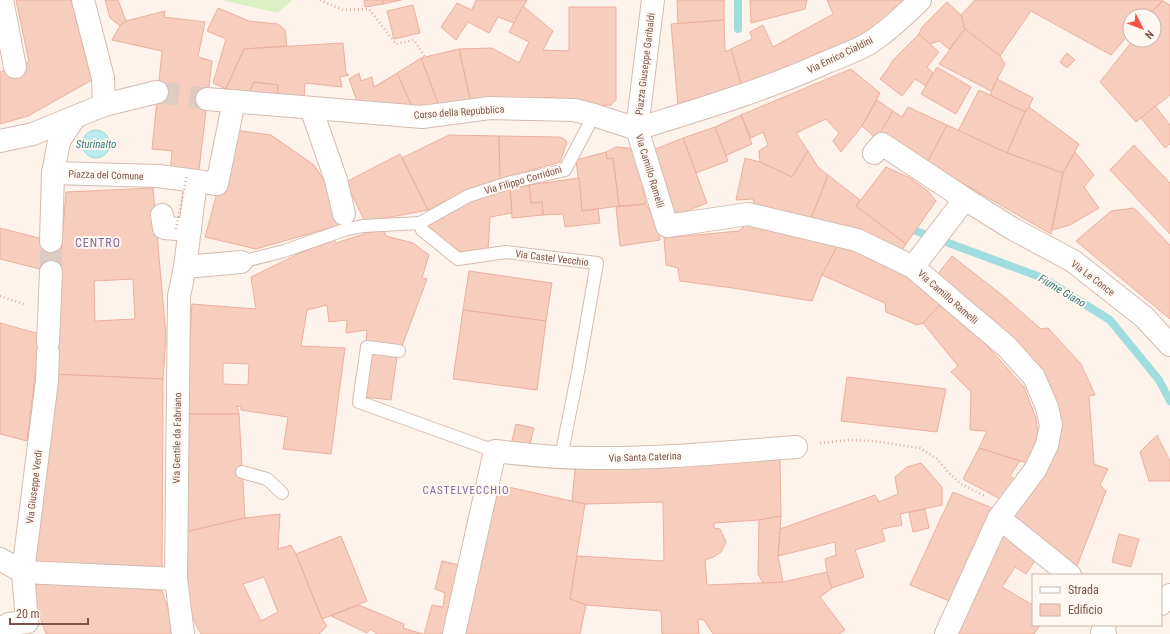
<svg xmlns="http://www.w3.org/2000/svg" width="1170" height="634" font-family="'Roboto Condensed',sans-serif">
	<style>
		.green { fill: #dcefc5 }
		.water { fill: #bbebeb; stroke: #a0ddde }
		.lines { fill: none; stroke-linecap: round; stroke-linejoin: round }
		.stream { stroke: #a0ddde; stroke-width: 8 }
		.building { fill: #f7cdbe; stroke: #ebb09d; fill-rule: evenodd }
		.street-tunnel { stroke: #decbc2; stroke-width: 22; stroke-dasharray: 22 11; stroke-linecap: butt }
		.lane-casing { stroke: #d5bbb0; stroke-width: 14 }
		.street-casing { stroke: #d5bbb0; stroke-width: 24 }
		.path { stroke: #ddafa0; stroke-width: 2.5; stroke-dasharray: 1 3; stroke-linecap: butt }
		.lane { stroke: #fff; stroke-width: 12 }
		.street { stroke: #fff; stroke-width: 22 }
		.path-bridge { stroke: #ddafa0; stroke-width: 2.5; stroke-dasharray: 1 3; stroke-linecap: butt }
		.labels { text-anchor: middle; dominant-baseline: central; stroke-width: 4; stroke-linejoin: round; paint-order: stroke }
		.street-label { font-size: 10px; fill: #7d5449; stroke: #fff8f2 }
		.water-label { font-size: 11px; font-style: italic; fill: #38797b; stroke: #fff8f2 }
		.neighbourhood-label { font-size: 11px; letter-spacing: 1px; fill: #8465a0; stroke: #fff8f2 }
		.quarter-label { font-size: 12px; letter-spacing: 1px; fill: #8465a0; stroke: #fff8f2 }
	</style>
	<rect width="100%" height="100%" fill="#fef3ea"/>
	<polygon class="green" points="200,0 292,0 278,13 222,0"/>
	<circle class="water" cx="96" cy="144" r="14"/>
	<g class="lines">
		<g class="stream">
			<polyline points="738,29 738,0"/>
			<polyline points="916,231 1043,278 1110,320 1159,380 1170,401"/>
		</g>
	</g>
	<g class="building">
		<polygon points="16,0 71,0 92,80 28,116 0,124 0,72 29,62"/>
		<polygon points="105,0 118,0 126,21 120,26 110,18"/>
		<polygon points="364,0 383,0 383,4 365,7"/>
		<polygon points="383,0 401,0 383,4"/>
		<polygon points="476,0 527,0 514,23 498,17 489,33 468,22 456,40 441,27 457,3 472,10"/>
		<polygon points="677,0 724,0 724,20 678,24"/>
		<polygon points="750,0 807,0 805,9 751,23"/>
		<polygon points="827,0 906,0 860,42 741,84 731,49 752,39 750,32 763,25 773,47 833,14"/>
		<polygon points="975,0 1163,0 1147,16 1130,16 1130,33 1111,55 1031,11 1000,56 965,29 961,15"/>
		<polygon points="1163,1 1170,5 1170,95 1136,122 1100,82 1133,40 1154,40 1154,16 1147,16"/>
		<polygon points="947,2 961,15 965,29 949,49 939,41 930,44 919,34 922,27"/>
		<polygon points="413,5 420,33 394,39 387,11"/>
		<polygon points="523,6 553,31 543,50 569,51 569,7 616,7 616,100 611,105 570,107 557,97 485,100 471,103 459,49 492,48 519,63 529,42 509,32"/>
		<polygon points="218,8 249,21 278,24 285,30 287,46 244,49 226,89 213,83 226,39 207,31"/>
		<polygon points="165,11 164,17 205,22 198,57 212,61 198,178 170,174 172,151 152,149 162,51 112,40 120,26 126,21"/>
		<polygon points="724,20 725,52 731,49 741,84 678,106 671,24"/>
		<polygon points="965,29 1000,56 1005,64 991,91 939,64"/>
		<polygon points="919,34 939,52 927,67 933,73 926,86 915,79 902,96 880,79 889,67 893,60"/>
		<polygon points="343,43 346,73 349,75 340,77 342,87 305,83 304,100 277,102 278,85 254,82 246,99 226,89 244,49"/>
		<polygon points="459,49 471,103 440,109 421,58"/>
		<polygon points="1067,53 1075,60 1067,68 1060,62"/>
		<polygon points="421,58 440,109 413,109 397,73"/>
		<polygon points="937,67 971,87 956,114 921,94"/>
		<polygon points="851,69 880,93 862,126 841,152 833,141 839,133 826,119 796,133 808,151 792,177 760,162 759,151 768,145 763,132 751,138 741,115"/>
		<polygon points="359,73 361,81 372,77 374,87 397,73 413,109 358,104 349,79"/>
		<polygon points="997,79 1033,98 1029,107 1025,112 990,95"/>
		<polygon points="254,82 278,85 277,102 246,99"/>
		<polygon points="979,90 1025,112 1007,153 958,131"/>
		<polygon points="877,100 893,111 877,139 862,126"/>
		<polygon points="1155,106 1170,125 1170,144 1165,148 1141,118"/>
		<polygon points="908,107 947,125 927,163 879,135 893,111 902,117"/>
		<polygon points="1029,107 1079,144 1063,173 1007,153 1025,112"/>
		<polygon points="741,115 752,144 725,156 715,127"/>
		<polygon points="947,125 1007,153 1063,173 1051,234 927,163"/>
		<polygon points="715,127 728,161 696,173 683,138"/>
		<polygon points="234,130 271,135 314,165 338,201 343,224 256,249 205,237"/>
		<polygon points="449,135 499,136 500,179 466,190 428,210 402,158"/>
		<polygon points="499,136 559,137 564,139 567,142 560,162 500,179"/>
		<polygon points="683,138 707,203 672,217 648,152"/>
		<polygon points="1134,145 1170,183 1170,234 1110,170"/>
		<polygon points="616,147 629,148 634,154 639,166 646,204 619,206 613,158 607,159 606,152"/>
		<polygon points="808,151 818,167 828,175 809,224 758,214 753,199 736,200 745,158 760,162 792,177"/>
		<polygon points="606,152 607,159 613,158 619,206 582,211 576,160"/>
		<polygon points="1075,152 1094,175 1084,187 1099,208 1070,225 1052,230 1063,173"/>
		<polygon points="400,154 428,210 365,222 346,182"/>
		<polygon points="886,167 910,178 928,191 936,201 906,244 856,206"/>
		<polygon points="828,175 860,200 856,206 906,244 898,256 809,224"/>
		<polygon points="579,178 582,211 598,209 600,223 565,227 563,214 543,215 542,202 531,203 529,185"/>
		<polygon points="529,185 531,203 542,202 543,215 512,218 510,187"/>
		<polygon points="510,187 512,213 490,217 488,251 461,252 425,228 471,201"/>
		<path d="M153,188L166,336L163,379L51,374L66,192ZM133,279L135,319L95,321L94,281Z"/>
		<polygon points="646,204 656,221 660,240 620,246 616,207"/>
		<polygon points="1134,208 1170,245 1170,319 1076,241 1111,211"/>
		<polygon points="745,225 840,241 822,275 812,301 733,288 680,281 678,268 666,265 664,238 739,231"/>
		<polygon points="0,228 62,244 60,274 0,259"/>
		<path d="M383,228L386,236L413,243L429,255L422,278L427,279L402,346L366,344L367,330L346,333L347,320L329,322L327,305L307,310L301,346L345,348L331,454L283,449L288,417L241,410V407L237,406L239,414H185L192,304L256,309L251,277L333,237L336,243ZM223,363L249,364L248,385L223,384Z"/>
		<polygon points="840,241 889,258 943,302 923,323 917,325 886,312 885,303 822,275"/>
		<polygon points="952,256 1002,295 1041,329 1048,328 1081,364 1095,395 1089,396 1094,464 1108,469 1100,485 1106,491 1077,566 1011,516 1051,399 936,276"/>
		<polygon points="469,271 552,283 546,321 463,310"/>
		<polygon points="943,302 965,321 1024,387 1036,418 1039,443 1030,464 979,448 987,431 970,430 971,392 951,372 958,366 923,323"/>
		<polygon points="463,310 546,321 537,390 453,379"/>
		<polygon points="0,323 43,335 38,351 27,441 0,434"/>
		<polygon points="369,352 397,356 391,400 364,397"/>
		<polygon points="51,374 163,379 162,572 28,564"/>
		<polygon points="847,377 946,389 937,432 841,421"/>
		<polygon points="185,414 239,414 245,518 181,533"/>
		<polygon points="516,424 534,428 529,448 511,444"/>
		<polygon points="1157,435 1170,461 1170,481 1149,481 1140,452"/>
		<polygon points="979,448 1020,461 1010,476 1018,481 1002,500 963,479"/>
		<polygon points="780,458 781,516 759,520 714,523 714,528 720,529 726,542 721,552 714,557 705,560 707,585 783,582 827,572 832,588 820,597 845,630 839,634 713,634 704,620 698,619 699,634 662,634 661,611 586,605 570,599 577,556 664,561 663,502 585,504 572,501 575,469"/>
		<polygon points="921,463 942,487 942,505 900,514 902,525 882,529 885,541 855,550 864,577 832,588 827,572 825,559 836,555 835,542 778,556 780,529 875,495 879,502 898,494 895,477 907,467"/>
		<polygon points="490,483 585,504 570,599 586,605 580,634 461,634"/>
		<polygon points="953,492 997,510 952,602 910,585"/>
		<polygon points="925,509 929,528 913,532 909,513"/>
		<path d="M280,514L278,549L291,545L296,554L322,619L327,626L319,634H201L183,600L181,533L245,518ZM264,577L278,612L261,621L243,584Z"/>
		<polygon points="781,516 778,556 783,582 763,583 758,574 759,520"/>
		<polygon points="1004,534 1038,556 1026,574 1015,567 1002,587 1033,605 1033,625 1040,625 1034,634 954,634"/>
		<polygon points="1119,534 1139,539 1131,567 1112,562"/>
		<polygon points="341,536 367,601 322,619 296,554"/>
		<polygon points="442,561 459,565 444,634 424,634 432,605 443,607 445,593 435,589"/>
		<polygon points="34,578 162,591 172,621 177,634 46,634 29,586"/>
		<polygon points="359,605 404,624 403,628 423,634 377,634 370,629 367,633 331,616"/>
	</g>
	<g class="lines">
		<g class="street-tunnel">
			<polyline points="157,92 207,99"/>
			<polyline points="51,272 51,241"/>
		</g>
		<g class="lane-casing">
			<g id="lane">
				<polyline points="420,223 422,230 458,259 506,252 597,263 578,372 561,457"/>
				<polyline points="241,262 284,251 344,230 363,226 420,223 468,196 508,183 565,170 594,115"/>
				<polyline points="399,351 367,347 359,402 495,451"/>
				<polyline points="242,472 267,479 282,493"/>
			</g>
		</g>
		<g class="street-casing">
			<g id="street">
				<polyline points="2,0 15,67"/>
				<polyline points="83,0 103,78 104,105"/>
				<polyline points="653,0 637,129 667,226 748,214 857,240 913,267 1007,347 1034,377 1047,407 1051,425 1047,445 1035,470 999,518 946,634"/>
				<polyline points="207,99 422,117 490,108 574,110 594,115 637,129"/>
				<polyline points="311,108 336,180 344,214"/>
				<path d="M637,129C701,109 765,90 827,62C841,56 859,50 871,42C889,30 905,15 920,0"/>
				<polyline points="0,141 33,134 104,105 157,92"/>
				<polyline points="874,153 882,144 965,199 1013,229 1073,261 1144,317 1170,345"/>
				<polyline points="53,173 158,176 196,181 185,267 179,296 176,579 183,634"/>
				<polyline points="196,181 217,184 234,101"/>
				<polyline points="162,215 164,228 190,230"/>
				<polyline points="51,241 53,173 59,141 75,117"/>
				<polyline points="185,267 241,262"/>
				<polyline points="913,267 965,199"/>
				<polyline points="48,342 51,272"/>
				<polyline points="999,518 1070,575"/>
				<polyline points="0,559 23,572 176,579"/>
				<polyline points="1161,604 1170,595"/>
				<polyline points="27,622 23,572 47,381 48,352"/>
				<polyline points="1105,625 1102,632 1105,634"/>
				<polyline points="0,629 9,624 27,622"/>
				<path d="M454,634L495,451C527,455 559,458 592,458C660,459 728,452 796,447"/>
			</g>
		</g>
		<g class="path">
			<polyline points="320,0 343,10 369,9 396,44 414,40 425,57"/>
			<polyline points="0,296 26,305"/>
			<polyline points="820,443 849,440 873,441 920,448 937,459 948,472 961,484 985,496"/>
		</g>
		<use href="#lane" class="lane"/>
		<use href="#street" class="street"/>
		<polyline class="path-bridge" points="176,229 187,176"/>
	</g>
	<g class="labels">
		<g class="street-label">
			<text transform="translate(840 55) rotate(-26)">Via Enrico Cialdini</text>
			<text transform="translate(645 64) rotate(-83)">Piazza Giuseppe Garibaldi</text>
			<text transform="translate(459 112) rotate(-4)">Corso della Repubblica</text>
			<text transform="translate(650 171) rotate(73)">Via Camillo Ramelli</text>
			<text transform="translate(106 175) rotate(2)">Piazza del Comune</text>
			<text transform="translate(523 180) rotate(-16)">Via Filippo Corridoni</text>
			<text transform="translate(552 258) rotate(7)">Via Castel Vecchio</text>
			<text transform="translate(1093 278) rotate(37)">Via Le Conce</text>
			<text transform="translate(948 297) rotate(41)">Via Camillo Ramelli</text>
			<text transform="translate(177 438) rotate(-89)">Via Gentile da Fabriano</text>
			<text transform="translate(645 457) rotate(-2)">Via Santa Caterina</text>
			<text transform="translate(34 487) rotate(-83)">Via Giuseppe Verdi</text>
		</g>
		<g class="water-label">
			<text x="96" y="144">Sturinalto</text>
			<text transform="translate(1062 291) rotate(31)">Fiume Giano</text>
		</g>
		<g class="neighbourhood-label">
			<text x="466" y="490">CASTELVECCHIO</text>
		</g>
		<g class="quarter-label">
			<text x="98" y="243">CENTRO</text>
		</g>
	</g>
	<rect x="1032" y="574" width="130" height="52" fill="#fff8f2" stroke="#cbb6ae"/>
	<rect x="1040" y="587" width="20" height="6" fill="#ffffff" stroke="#cbb6ae"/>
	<text x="1068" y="594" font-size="12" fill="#7d5449">Strada</text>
	<rect x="1040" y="604" width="20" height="12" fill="#f7cdbe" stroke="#cbb6ae"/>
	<text x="1068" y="614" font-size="12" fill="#7d5449">Edificio</text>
	<g transform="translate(1142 28) rotate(132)"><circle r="19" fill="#fff8f2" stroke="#cbb6ae"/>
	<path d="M0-3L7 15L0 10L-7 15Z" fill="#f35344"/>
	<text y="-6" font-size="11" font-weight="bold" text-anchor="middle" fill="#7d5449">N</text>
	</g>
	<path d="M10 618v6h78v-6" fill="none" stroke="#7d5449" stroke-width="2"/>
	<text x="16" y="618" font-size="12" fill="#7d5449" stroke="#fff8f2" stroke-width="3" paint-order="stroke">20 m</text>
</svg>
